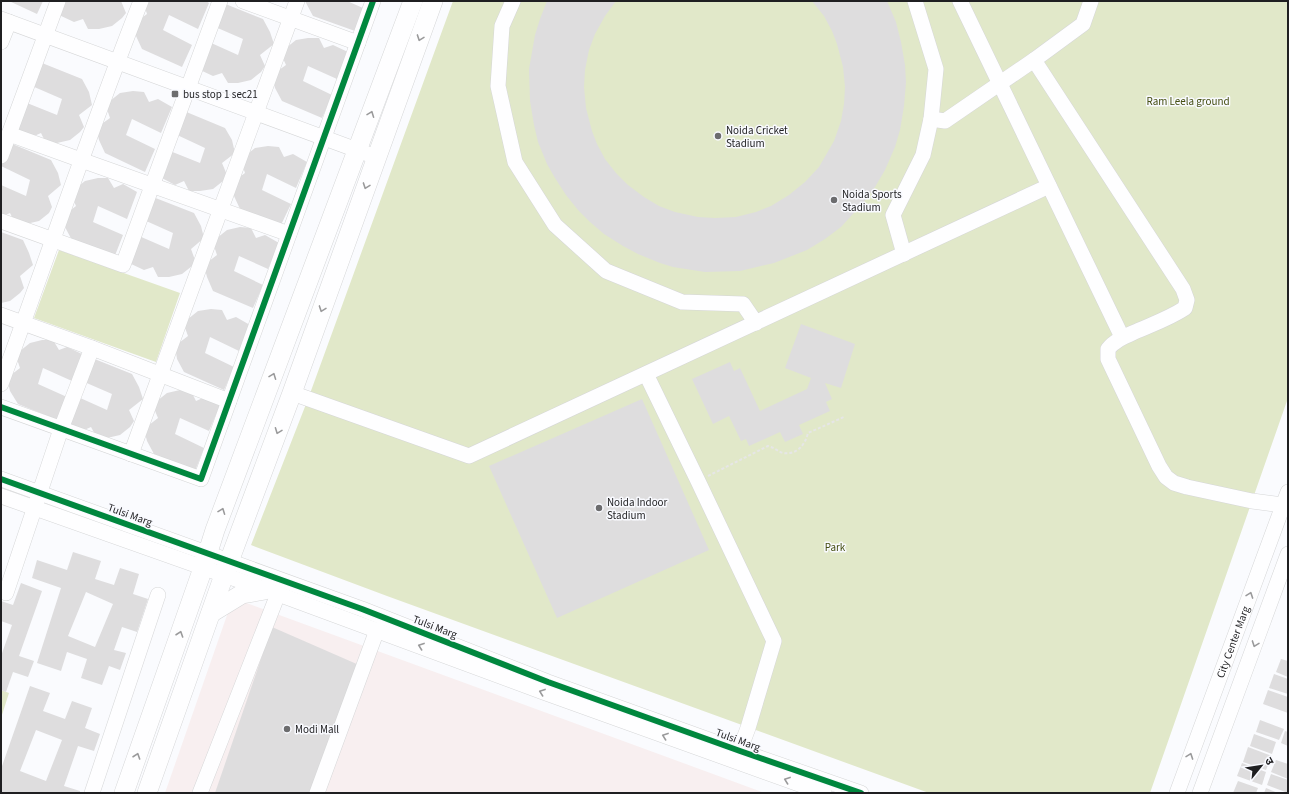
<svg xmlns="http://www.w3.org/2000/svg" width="1289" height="794" font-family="'Source Sans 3','Noto Sans Devanagari',sans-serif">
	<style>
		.commercial { fill: #f8eff0 }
		.green { fill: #e1e8c9 }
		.building { fill: #deddde; fill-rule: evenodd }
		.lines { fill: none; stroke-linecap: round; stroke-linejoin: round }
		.minor-casing { stroke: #d6d7d8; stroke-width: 16 }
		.major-casing { stroke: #d6d7d8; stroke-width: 20 }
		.path { stroke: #e6e6e6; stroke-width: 2; stroke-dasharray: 3 2; stroke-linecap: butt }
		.minor { stroke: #fefeff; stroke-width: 15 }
		.major { stroke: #fefeff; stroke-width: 19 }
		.cycleway-casing { stroke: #f9faff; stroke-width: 8 }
		.cycleway { stroke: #00873e; stroke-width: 6 }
		.oneway { stroke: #9a9a9b }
		.poi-dot { fill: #6c6c6e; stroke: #f9faff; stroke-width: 1.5 }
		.labels { text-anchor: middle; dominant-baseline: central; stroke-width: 3; stroke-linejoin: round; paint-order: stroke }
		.poi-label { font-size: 11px; fill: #1f1f21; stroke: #f9faff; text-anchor: start }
		.park-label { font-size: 11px; fill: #454e11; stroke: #f9faff }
		.street-label { font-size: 11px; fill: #1f1f21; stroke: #f9faff }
	</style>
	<rect width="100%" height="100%" fill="#fafbfe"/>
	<polygon class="commercial" points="233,598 765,793 165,793"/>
	<g class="green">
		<polygon points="453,1 1288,1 1288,398 1150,793 929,793 387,596 251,545 308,399"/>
		<polygon points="59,250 180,293 156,362 34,318"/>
		<polygon points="1,690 9,693 1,718"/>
	</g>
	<g class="building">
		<polygon points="9,1 43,1 37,14"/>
		<polygon points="65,1 121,1 126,13 122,18 112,26 99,29 88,29 83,19 74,22 59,15"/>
		<polygon points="143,1 206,1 209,3 198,29 169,15 163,30 192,45 182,67 142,49 136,36 133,24 147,14"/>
		<polygon points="305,1 347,1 363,8 355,31 313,16"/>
		<polygon points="547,1 616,1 605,16 595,34 589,50 585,70 584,87 586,108 592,131 597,144 605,159 616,173 628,185 644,197 659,206 675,212 698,217 715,218 736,217 756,212 771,206 789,195 805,182 819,167 834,141 841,121 844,104 845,87 843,67 837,44 832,31 824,16 812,1 887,1 896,22 901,42 905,65 906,82 904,106 900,130 895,147 885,170 875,187 863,203 841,227 825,239 807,250 774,263 740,271 705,272 673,267 660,263 638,254 623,246 604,234 590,222 578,210 566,195 555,178 547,164 538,142 534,125 530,101 529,69 535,35 540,19"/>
		<polygon points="223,3 263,19 270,32 274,44 260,55 265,66 261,72 251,80 238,83 228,83 222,73 213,76 198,69 209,42 238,55 243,39 213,26"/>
		<polygon points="308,38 319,38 324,48 333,45 348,52 337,79 308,66 303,81 332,95 322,118 282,101 275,88 272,75 286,65 281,54 286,48 296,40"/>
		<polygon points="42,63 82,79 89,92 92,105 79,115 84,127 80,132 70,140 57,143 46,143 41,133 32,137 17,129 27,103 57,115 62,99 32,86"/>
		<polygon points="133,91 144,92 149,102 158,99 172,107 161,133 132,119 126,135 155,149 145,172 105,153 99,140 96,128 110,118 106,106 110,101 120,93"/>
		<polygon points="184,111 225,128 232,140 235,153 222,163 227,175 223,181 213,189 200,191 189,191 184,181 175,185 160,177 170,151 200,163 205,148 175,134"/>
		<polygon points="10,143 51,160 58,173 61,185 48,196 52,207 49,213 39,221 26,224 15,223 10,213 1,217 1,185 26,196 30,180 1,166"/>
		<polygon points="268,146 279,147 284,157 293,154 307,162 296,188 267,174 262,190 291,204 280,227 240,209 234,196 231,183 245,173 241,161 245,156 255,148"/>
		<polygon points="98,178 108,178 114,188 123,184 137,192 127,219 98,206 93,222 123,235 114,258 73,242 66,229 62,217 76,206 71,194 75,189 85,181"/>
		<polygon points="153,197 194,213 201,226 204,238 191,249 195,260 192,266 182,274 169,277 158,277 153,267 144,270 129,263 139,236 169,249 173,233 144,220"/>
		<polygon points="240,227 251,228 256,238 265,235 279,243 268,269 239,256 234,271 263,285 253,308 213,291 207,277 204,265 217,255 213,243 217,238 227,230"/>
		<polygon points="1,232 23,240 29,253 33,265 20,276 24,288 20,293 10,301 1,303 1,264 2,260 1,260"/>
		<polygon points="211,309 222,310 227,320 236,317 250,325 239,351 210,337 205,353 234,367 224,390 184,372 177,359 175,346 188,336 184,325 188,319 198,311"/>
		<polygon points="801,324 855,344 841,388 825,383 832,399 826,402 830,411 799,425 803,434 785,442 780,432 749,446 746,439 741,441 729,416 713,424 692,379 730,362 734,371 740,368 760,411 807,389 811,378 785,368"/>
		<polygon points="42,340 53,340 59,350 67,347 82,354 72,381 43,368 38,384 67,397 58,420 18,404 10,391 7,378 20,368 16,356 20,351 30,343"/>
		<polygon points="92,358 132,374 139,387 143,399 129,410 134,421 130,427 120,435 107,438 97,438 91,427 82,431 68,424 78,397 107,410 112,394 82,381"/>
		<polygon points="180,390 191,391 196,401 205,397 220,405 209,431 180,418 175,434 204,448 195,471 154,454 147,441 144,429 158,418 153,406 157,401 167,393"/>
		<polygon points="642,399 709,550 557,618 489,466"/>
		<path d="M73,552L101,561L95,579L114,585L120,568L139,574L133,594L148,599L137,632L122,627L114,650L126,653L120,670L109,666L102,685L81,678L87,659L67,652L61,671L37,663L61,588L32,578L37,560L67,570ZM86,592L113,604L95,647L68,636Z"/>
		<polygon points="21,583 42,591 19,656 34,661 28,677 13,672 6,692 1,690 1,656 12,625 1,621 1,601 13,605"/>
		<polygon points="272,627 359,665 314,793 215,793"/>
		<polygon points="1281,659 1288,661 1288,677 1276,672"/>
		<polygon points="1274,674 1288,679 1288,694 1269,688"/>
		<path d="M30,686L50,693L43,711L65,719L72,701L92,708L85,728L100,734L94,751L78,746L64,786L80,791V793H1V769ZM36,730L62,740L46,781L20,771Z"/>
		<polygon points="1268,690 1288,697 1288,713 1263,704"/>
		<polygon points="1260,720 1284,729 1279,740 1256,732"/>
		<polygon points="1285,731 1288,732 1288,746 1281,743"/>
		<polygon points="1254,734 1276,742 1272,754 1250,746"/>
		<polygon points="1248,747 1272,756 1266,770 1243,762"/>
		<polygon points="1276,760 1288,764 1288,779 1271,772"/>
		<polygon points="1242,763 1266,772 1262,785 1237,776"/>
		<polygon points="1271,774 1288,780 1288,793 1267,785"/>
		<polygon points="1238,781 1258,788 1256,793 1233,793"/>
		<polygon points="1266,788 1278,793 1264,793"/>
	</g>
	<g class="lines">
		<g class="minor-casing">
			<g id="minor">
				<polyline points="243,1 358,43"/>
				<polyline points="513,1 502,26 498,86 515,162 555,225 606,271 682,302 743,304 756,323"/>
				<polyline points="960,1 1122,337"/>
				<polyline points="1,19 376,157"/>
				<polyline points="1,42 9,22"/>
				<path d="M1034,60L1183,289L1187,300L1185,308C1170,318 1153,324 1137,331C1126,336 1115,340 1108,349V359L1159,466L1166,477L1174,483L1187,487L1252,501L1283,505L1288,507"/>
				<polyline points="931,119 945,121 1034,60 1083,24 1091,1"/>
				<polyline points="9,134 81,160 289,234"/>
				<polyline points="1,156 58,1"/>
				<polyline points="1,221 123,265 220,1"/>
				<polyline points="904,254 893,215 923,155 931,119 936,69 915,1"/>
				<polyline points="1,315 92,348 229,401"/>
				<polyline points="646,374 698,481 774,641 748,728 736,760"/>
				<path d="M1,384C48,256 91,127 141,1"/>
				<polyline points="292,393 469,456 1049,186"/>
				<polyline points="1,407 201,479 373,1"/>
				<polyline points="131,454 297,1"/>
				<polyline points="1,479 362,609 548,682 740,751 861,793"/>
				<polyline points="1,496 278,594 543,692 824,793"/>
				<polyline points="6,593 61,429 92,348"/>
				<polyline points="92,793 158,595"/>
				<polyline points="200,793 278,594"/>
				<polyline points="317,793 377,630"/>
				<path id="s1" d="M1177,793L1288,492"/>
				<polyline points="1200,793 1288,554"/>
			</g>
		</g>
		<g class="major-casing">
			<g id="major">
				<polyline points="211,613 242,594 265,590"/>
				<polyline points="124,793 203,568 215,530 413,1"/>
				<polyline points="147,793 224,575 292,393 433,1"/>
			</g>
		</g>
		<path class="path" d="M708,476L768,446C775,448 779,452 783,453C797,455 805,445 808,433L844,417"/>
		<use href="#minor" class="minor"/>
		<use href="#major" class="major"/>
		<g class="cycleway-casing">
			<g id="cycleway">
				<polyline points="1,407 201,479 373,1"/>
				<polyline points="1,479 362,609 548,682 740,751 861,793"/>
			</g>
		</g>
		<use href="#cycleway" class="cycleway"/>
	</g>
	<defs><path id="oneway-chevron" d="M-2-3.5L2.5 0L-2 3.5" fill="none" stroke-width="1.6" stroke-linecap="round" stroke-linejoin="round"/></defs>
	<g class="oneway">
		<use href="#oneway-chevron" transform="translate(420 38) rotate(110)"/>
		<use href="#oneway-chevron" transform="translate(371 114) rotate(-69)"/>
		<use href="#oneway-chevron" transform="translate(366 186) rotate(110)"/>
		<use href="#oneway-chevron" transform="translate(322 309) rotate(110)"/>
		<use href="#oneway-chevron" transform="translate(273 376) rotate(-69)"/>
		<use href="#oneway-chevron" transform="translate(278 431) rotate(111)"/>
		<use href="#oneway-chevron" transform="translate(222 511) rotate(-69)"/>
		<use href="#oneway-chevron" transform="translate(1250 595) rotate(-70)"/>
		<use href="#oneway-chevron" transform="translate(180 634) rotate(-71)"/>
		<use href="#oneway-chevron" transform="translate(1255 644) rotate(110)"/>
		<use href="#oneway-chevron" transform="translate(421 646) rotate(-160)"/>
		<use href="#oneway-chevron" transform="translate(542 692) rotate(-160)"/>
		<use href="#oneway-chevron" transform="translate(665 736) rotate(-160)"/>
		<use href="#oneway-chevron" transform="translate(137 756) rotate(-71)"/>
		<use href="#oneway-chevron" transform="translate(1190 756) rotate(-70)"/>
		<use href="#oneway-chevron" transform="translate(787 780) rotate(-160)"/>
	</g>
	<g class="poi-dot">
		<rect x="171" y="90" width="8" height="8" rx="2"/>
		<circle cx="718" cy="136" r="4"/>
		<circle cx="834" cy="200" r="4"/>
		<circle cx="599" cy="508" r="4"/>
		<circle cx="287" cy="729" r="4"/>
	</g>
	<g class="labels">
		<g class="poi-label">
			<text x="183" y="94">bus stop 1 sec21</text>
			<text x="726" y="130">Noida Cricket<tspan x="726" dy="13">Stadium</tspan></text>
			<text x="842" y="194">Noida Sports<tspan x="842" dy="13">Stadium</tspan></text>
			<text x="607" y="502">Noida Indoor<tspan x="607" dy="13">Stadium</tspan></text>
			<text x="295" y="729">Modi Mall</text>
		</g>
		<g class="park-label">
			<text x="1188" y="101">Ram Leela ground</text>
			<text x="835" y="547">Park</text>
		</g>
		<g class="street-label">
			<text transform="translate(130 515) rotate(20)">Tulsi Marg</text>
			<text transform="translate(435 627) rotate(21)">Tulsi Marg</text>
			<text stroke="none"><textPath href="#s1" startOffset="161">City Center Marg</textPath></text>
			<text transform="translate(738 740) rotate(20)">Tulsi Marg</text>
		</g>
	</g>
	<rect width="1289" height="794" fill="none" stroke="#1f1f21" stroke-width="4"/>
	<g transform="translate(1261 766) rotate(60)" stroke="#f9faff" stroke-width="3" paint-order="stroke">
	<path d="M0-3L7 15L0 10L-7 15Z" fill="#1f1f21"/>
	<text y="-6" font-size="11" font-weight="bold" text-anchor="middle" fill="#1f1f21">उ</text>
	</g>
</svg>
